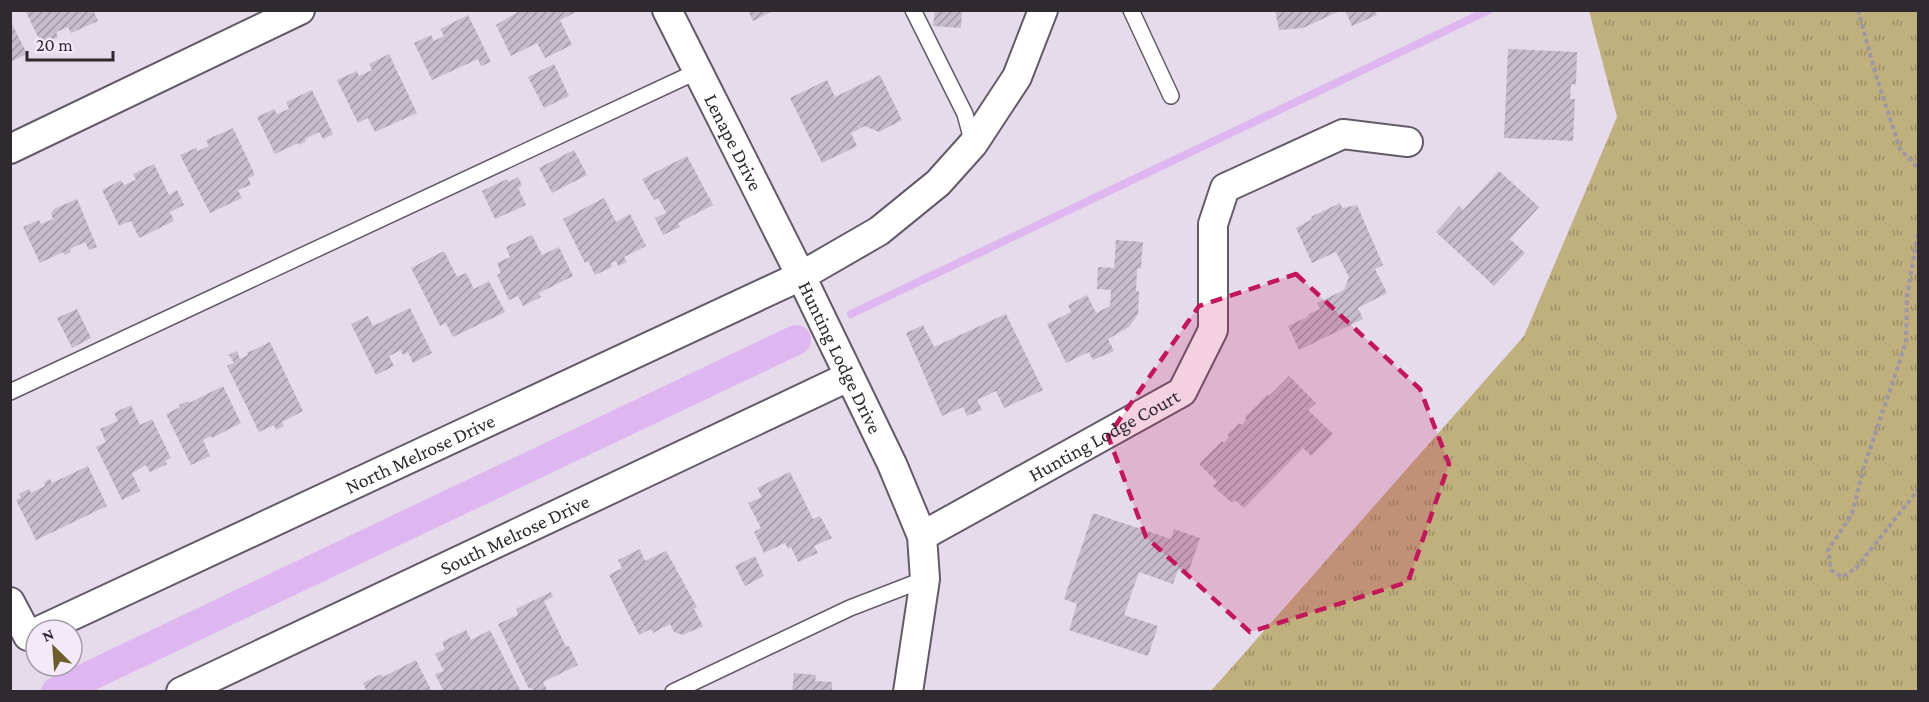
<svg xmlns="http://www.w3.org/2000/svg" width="1929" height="702" font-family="'Crimson Pro',serif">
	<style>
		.grass { fill: url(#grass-tufts) }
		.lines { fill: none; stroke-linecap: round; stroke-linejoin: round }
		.stream { stroke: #deb6f0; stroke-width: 8 }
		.canal { stroke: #deb6f0; stroke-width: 30 }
		.building { fill: url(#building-hatch) }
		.lane-casing { stroke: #645b69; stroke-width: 18 }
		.street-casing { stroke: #645b69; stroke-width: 32 }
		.path { stroke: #a097a4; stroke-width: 4; stroke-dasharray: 4.5 3; stroke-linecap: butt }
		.lane { stroke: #fff; stroke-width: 15 }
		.street { stroke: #fff; stroke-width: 28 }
		.marked { fill: #c2185b; fill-opacity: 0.2; stroke: #c2185b; stroke-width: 4.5; stroke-dasharray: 12 8; stroke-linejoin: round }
		.labels { text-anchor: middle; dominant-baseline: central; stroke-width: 5; stroke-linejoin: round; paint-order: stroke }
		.street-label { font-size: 20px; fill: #2e2a30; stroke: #f3e9f9 }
	</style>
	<defs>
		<pattern id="grass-tufts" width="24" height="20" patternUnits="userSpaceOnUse" patternTransform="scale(1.5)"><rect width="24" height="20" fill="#c0b07e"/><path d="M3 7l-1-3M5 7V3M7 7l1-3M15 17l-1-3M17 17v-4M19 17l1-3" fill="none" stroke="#9c8f68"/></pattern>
		<pattern id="building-hatch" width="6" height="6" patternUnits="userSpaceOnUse" patternTransform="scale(1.5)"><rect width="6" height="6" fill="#c7bccc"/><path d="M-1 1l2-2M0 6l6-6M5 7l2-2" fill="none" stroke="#a299a6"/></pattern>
	</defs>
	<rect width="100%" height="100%" fill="#e6dbeb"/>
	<polygon class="grass" points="1589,11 1918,11 1918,691 1211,691 1524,336 1617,117"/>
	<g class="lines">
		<polyline class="stream" points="851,314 1489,10"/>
		<polyline class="canal" points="56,692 796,340"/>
	</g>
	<g class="building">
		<polygon points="25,10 93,10 98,21 71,33 68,27 56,32 58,37 42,45"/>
		<polygon points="521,10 580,10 560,20 572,45 545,58 537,43 511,56 496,25"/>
		<polygon points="748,10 775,10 753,21"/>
		<polygon points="935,10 962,10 961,28 933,26"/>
		<polygon points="1275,10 1342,10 1303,28 1279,30"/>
		<polygon points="1345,10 1375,10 1377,15 1352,26"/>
		<polygon points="468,15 491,62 481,66 478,59 432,80 414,43 431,35 434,41 444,36 440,29"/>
		<polygon points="10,20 27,54 10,62"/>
		<polygon points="1508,49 1577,52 1576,85 1571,84 1570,99 1575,99 1573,141 1504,138"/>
		<polygon points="389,54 417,113 375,132 368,118 358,123 337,80 357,71 359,76 372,70 369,64"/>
		<polygon points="554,64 569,96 544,108 528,77"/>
		<polygon points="880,75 902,120 879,132 865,126 851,133 857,146 822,163 790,98 827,80 835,97"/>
		<polygon points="312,90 333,134 323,139 319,132 305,139 306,141 299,145 298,143 275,154 257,117 274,109 277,114 289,109 286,102"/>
		<polygon points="233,128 255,175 248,178 251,185 238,190 242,198 210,213 180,155 196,148 198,151 209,146 206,140"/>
		<polygon points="574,150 587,175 552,193 539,168"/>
		<polygon points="687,156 713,205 678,223 680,227 663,235 655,218 666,213 658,198 654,200 642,179"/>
		<polygon points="154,164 169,195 177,190 184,205 170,212 174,221 139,238 131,221 119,226 102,190 121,180 124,185 136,180 133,174"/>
		<polygon points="1499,171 1539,207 1510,239 1525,253 1494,286 1436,232 1459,206 1463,210"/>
		<polygon points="518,177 522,185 518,188 526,205 495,219 482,191 507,179 509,182"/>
		<polygon points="604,198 616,222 630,214 646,246 624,257 627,262 618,266 616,261 611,263 612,267 595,275 588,261 585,263 563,219"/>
		<polygon points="77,199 97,247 89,250 85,242 70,249 71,252 65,255 63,252 40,263 23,227 39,220 41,224 53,219 51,213 54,209"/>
		<polygon points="1340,203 1342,208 1357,205 1383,265 1375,269 1387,293 1358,308 1363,319 1299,350 1288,326 1309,316 1308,314 1320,309 1317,303 1344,290 1349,277 1336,252 1312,263 1296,228 1312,219 1311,217"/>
		<polygon points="532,235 542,255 559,247 573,276 539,293 541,297 523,306 518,296 509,300 497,275 501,273 497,263 510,257 506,247"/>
		<polygon points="1116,240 1143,242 1141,268 1137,269 1136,291 1139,291 1138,314 1129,327 1108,339 1114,351 1093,360 1089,352 1066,363 1047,324 1071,312 1068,305 1087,295 1096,313 1110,306 1111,290 1097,289 1098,267 1114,268"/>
		<polygon points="444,251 457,277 466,273 474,289 489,281 505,312 453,337 446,323 440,326 411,268"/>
		<polygon points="410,308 432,353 413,363 408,352 403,355 401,350 389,356 394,366 376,375 351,324 368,316 373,326"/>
		<polygon points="77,309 91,338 72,348 57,318"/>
		<polygon points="1006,314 1043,390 1004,408 996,391 977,400 982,410 967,416 963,407 942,416 906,333 923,325 934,347"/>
		<polygon points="270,342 303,411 282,422 284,426 276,430 274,425 259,432 227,366 234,363 229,355 237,351 240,359 248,355 247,353"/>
		<polygon points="1289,376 1316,403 1308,410 1333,434 1311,456 1303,448 1244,508 1235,500 1232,503 1213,486 1217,482 1199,464 1222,441 1224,443 1229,437 1227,435 1239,423 1242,425 1246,420 1245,417 1268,394 1269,396"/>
		<polygon points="223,386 241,423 212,438 211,436 203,440 210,456 191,465 166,414 180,407 179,405 188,401 189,403"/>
		<polygon points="131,405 140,425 152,419 171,458 165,461 167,464 150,472 146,465 132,473 140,491 122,500 96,447 106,442 100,429 118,421 114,413"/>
		<polygon points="88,466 107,506 36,540 16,500 21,498 19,494 29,489 31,493 45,486 44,482 50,479 52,483"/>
		<polygon points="790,472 813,519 820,516 832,538 814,546 818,553 798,562 791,547 788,549 785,543 764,553 754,532 761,528 748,503 762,497 757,488"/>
		<polygon points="1093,513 1171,539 1174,529 1200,538 1188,573 1178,570 1173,584 1139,572 1124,615 1158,626 1148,656 1069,630 1077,604 1064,599"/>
		<polygon points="640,549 645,561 666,551 697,607 694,609 703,626 683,635 674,632 670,624 653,633 651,629 639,635 609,575 622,568 618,560"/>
		<polygon points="755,556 764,576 745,586 735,566"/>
		<polygon points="551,592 553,597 544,601 566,647 569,646 578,665 543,682 548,692 533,692 532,688 529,689 498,624 518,615 516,609"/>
		<polygon points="466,630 471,640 490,630 521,692 444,692 435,674 444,671 435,654 445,649 442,642"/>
		<polygon points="416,660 432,692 367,692 363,683 381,674 383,677"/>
		<polygon points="794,673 816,675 815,681 832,682 832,692 792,692"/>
	</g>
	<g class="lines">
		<g class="lane-casing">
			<g id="lane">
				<polyline points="913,10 965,114 973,144"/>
				<polyline points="1131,10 1171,96"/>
				<polyline points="10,392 698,71"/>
				<polyline points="673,692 850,608 925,579"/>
			</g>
		</g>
		<g class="street-casing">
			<g id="street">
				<path id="s1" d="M667,10L801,276L892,464L922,536L925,579L908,692"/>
				<polyline points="10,149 300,10"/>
				<path id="s2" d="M922,536L1182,392L1213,330V224L1225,188L1343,134L1408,142"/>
				<polyline points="10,602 28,636"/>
				<path id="s3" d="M41,630L801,276L879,231L938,183L973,144L1017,77L1043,10"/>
				<path id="s4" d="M181,692L848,377"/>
			</g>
		</g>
		<g class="path">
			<polyline points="1858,10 1875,72 1900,149 1918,168"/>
			<polyline points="1918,234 1907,296 1906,342 1863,470 1852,514 1828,550 1831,570 1842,577 1856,568 1918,490"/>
		</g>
		<use href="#lane" class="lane"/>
		<use href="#street" class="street"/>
	</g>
	<path class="marked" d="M1296,274L1420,389L1449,464L1408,582L1250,632L1146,537L1108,436L1199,306Z"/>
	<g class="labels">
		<g class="street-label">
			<text stroke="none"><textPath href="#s1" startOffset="148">Lenape Drive</textPath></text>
			<text stroke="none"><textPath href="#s1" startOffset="388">Hunting Lodge Drive</textPath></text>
			<text stroke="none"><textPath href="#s2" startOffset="208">Hunting Lodge Court</textPath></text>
			<text stroke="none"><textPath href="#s3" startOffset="418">North Melrose Drive</textPath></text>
			<text stroke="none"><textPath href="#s4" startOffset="369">South Melrose Drive</textPath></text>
		</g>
	</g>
	<rect width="1929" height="702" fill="none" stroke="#2e2a30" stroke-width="24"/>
	<g transform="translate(54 648) rotate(335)"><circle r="28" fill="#f3e9f9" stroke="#a49da9" stroke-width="1.5"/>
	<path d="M0-4.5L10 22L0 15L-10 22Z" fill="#6c5d2a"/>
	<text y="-9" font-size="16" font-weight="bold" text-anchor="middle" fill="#2e2a30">N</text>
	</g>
	<path d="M27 51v9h86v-9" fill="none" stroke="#2e2a30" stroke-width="3"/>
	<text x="36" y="51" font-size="18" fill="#2e2a30" stroke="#f3e9f9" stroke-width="4.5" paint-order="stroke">20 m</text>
</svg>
